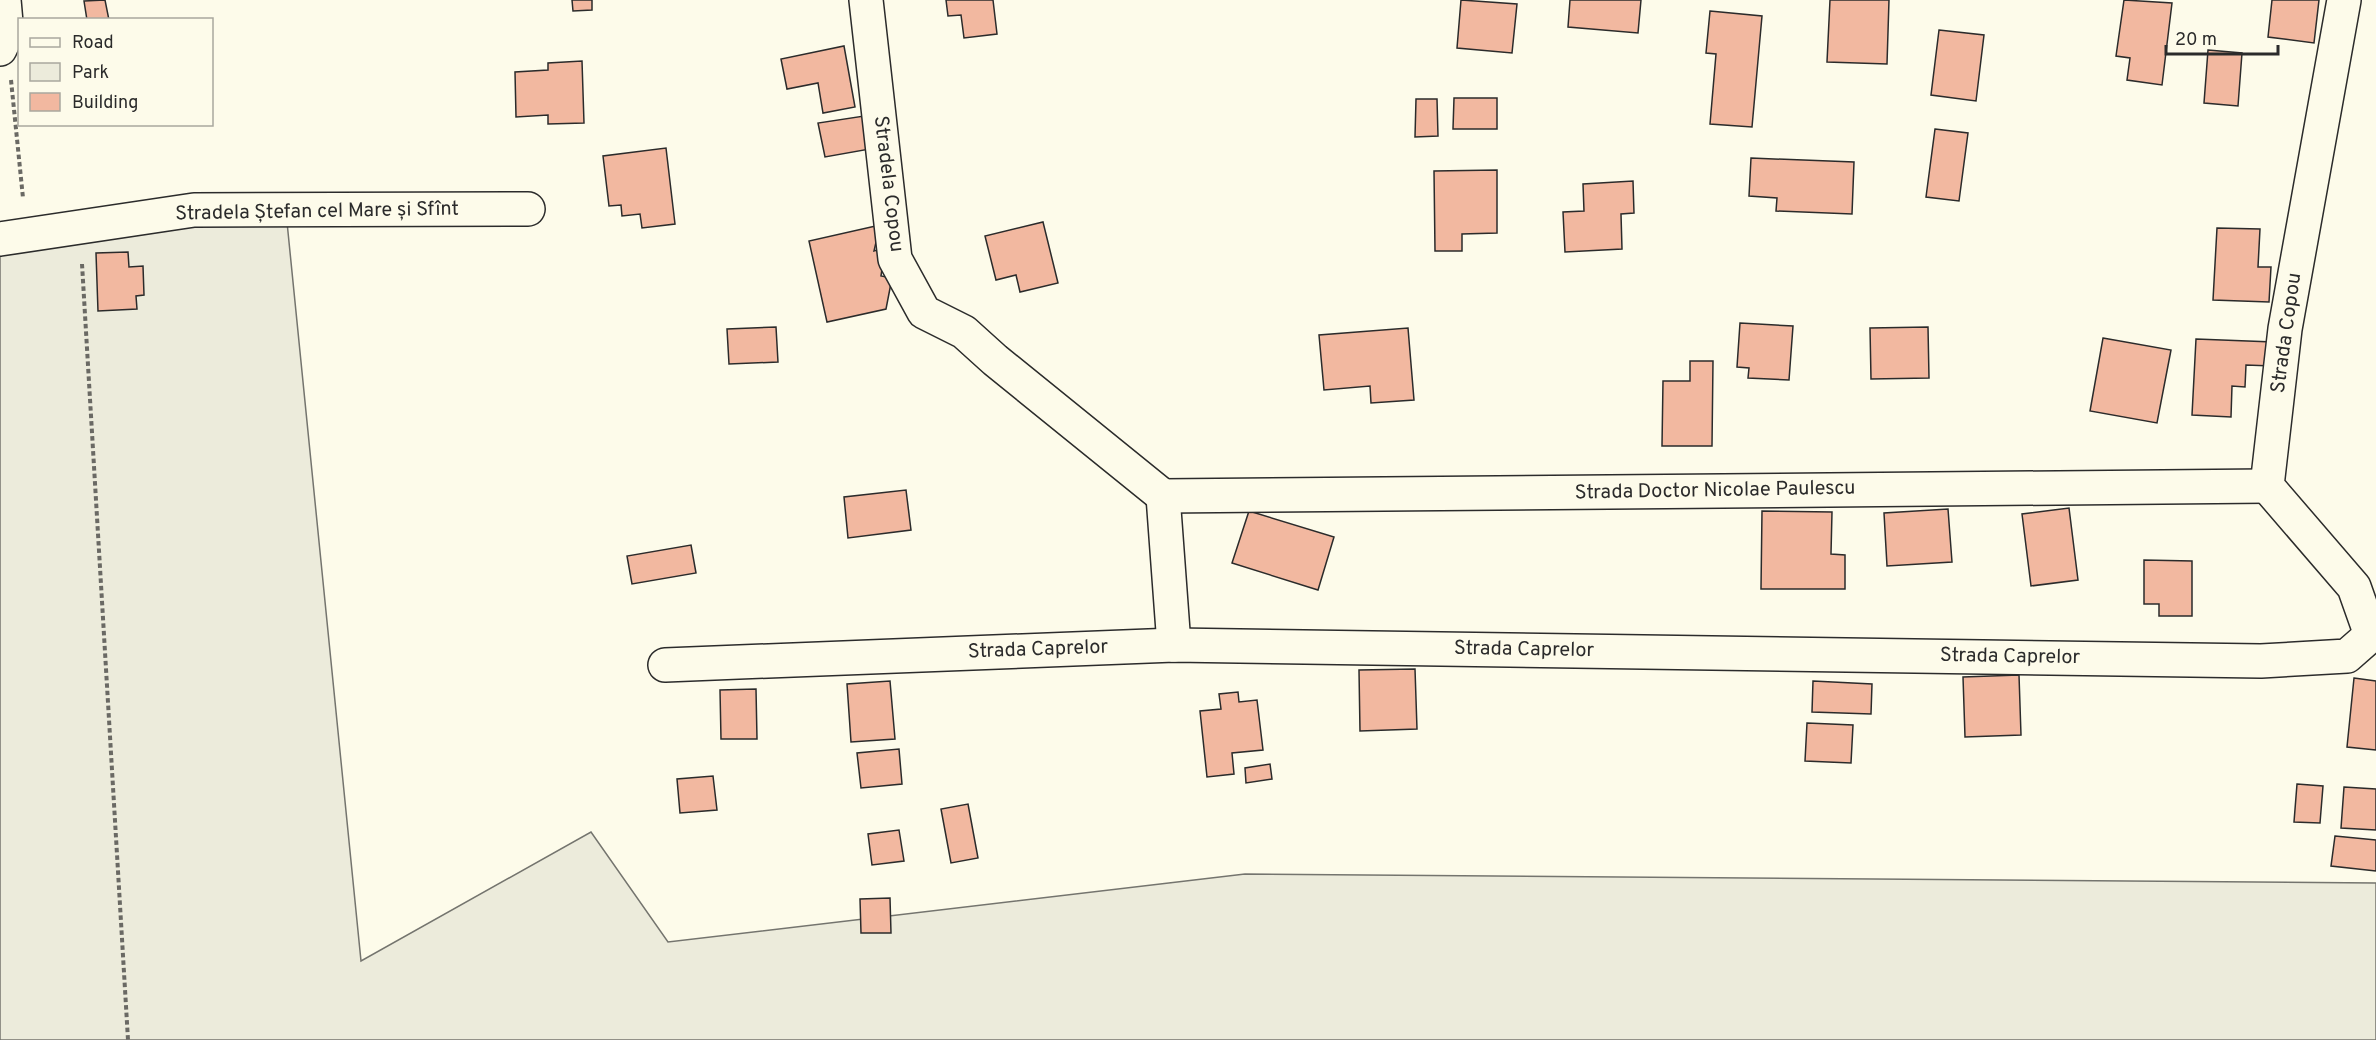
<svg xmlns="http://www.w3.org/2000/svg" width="2376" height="1040" font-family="Overpass,sans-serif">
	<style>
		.green { fill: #ecebdb; stroke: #74746e; stroke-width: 1.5 }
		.building { fill: #f2b8a0; stroke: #2b2b2b; stroke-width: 1.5 }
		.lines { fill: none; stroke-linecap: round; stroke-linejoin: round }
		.minor-casing { stroke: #2b2b2b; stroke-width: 36 }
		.path { stroke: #6a6964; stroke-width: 4; stroke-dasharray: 4.5 3; stroke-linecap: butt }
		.minor { stroke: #fdfbea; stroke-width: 33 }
		.labels { text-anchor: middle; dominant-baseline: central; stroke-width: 4.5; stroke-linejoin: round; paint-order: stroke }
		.street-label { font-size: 20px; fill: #2b2b2b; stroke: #fdfbea }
	</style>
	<rect width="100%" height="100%" fill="#fdfbea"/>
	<polygon class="green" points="287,222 361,961 591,832 668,942 1245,874 2376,883 2376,1040 0,1040 0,252 194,224"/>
	<g class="building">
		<polygon points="105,0 109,20 87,20 84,1"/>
		<polygon points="572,0 592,0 592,10 573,11"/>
		<polygon points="946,0 993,0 997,34 964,38 961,15 948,16"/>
		<polygon points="1461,0 1517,4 1512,53 1457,48"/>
		<polygon points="1570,0 1641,0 1638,33 1568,27"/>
		<polygon points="1830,0 1889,0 1887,64 1827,62"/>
		<polygon points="2124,0 2172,3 2162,85 2127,80 2130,58 2116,56"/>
		<polygon points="2272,0 2319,0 2314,43 2268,37"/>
		<polygon points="1710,11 1762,16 1752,127 1710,124 1716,54 1706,53"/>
		<polygon points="1939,30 1984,35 1976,101 1931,95"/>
		<polygon points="844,46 855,107 823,113 818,83 787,89 781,59"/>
		<polygon points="2208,50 2242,53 2238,106 2204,103"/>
		<polygon points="582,61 584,123 548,124 548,115 516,117 515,72 548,70 548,63"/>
		<polygon points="1454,98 1497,98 1497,129 1453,129"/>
		<polygon points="1416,99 1437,99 1438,136 1415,137"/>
		<polygon points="864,116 870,149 825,157 818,123"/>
		<polygon points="1935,129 1968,133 1959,201 1926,197"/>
		<polygon points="666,148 675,224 642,228 640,214 622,216 621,205 609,206 603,156"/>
		<polygon points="1751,158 1854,162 1852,214 1776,211 1777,198 1749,196"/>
		<polygon points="1497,170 1497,233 1462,234 1462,251 1435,251 1434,171"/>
		<polygon points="1633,181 1634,213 1621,214 1622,249 1565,252 1563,212 1584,211 1583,184"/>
		<polygon points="1043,222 1058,283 1020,292 1016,275 996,280 985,236"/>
		<polygon points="880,225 874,251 885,248 881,276 892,278 886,309 827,322 809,241"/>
		<polygon points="2217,228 2260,229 2258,267 2271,267 2269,302 2213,300"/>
		<polygon points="128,252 129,267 143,266 144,295 136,296 137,309 98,311 96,253"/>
		<polygon points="1740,323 1793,326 1789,380 1748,378 1749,368 1737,367"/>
		<polygon points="776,327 778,362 729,364 727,329"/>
		<polygon points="1928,327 1929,378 1871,379 1870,328"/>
		<polygon points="1408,328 1414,400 1371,403 1370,386 1324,390 1319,335"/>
		<polygon points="2103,338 2171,350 2157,423 2090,411"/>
		<polygon points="2196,339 2273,342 2272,366 2246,365 2245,387 2232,386 2231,417 2192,415"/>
		<polygon points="1690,361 1713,361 1712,446 1662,446 1663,381 1690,381"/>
		<polygon points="906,490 911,530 848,538 844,497"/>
		<polygon points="2069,508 2078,580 2031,586 2022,514"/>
		<polygon points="1948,509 1952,562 1887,566 1884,513"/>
		<polygon points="1249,511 1334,537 1318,590 1232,563"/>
		<polygon points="1762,511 1832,512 1831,554 1845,555 1845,589 1761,589"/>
		<polygon points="691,545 696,573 632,584 627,556"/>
		<polygon points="2144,560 2192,561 2192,616 2159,616 2159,604 2144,604"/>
		<polygon points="1415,669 1417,729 1360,731 1359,670"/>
		<polygon points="2019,675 2021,735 1965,737 1963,677"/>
		<polygon points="2354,678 2376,681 2376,750 2347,747"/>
		<polygon points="890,681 895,739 851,742 847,684"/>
		<polygon points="1813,681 1872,684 1871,714 1812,712"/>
		<polygon points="756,689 757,739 721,739 720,690"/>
		<polygon points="1238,692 1239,702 1257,700 1263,750 1232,753 1234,774 1207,777 1200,711 1221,709 1219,694"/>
		<polygon points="1807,723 1853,725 1851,763 1805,761"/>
		<polygon points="899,749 902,784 861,788 857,753"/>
		<polygon points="1270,764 1272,779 1246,783 1245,768"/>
		<polygon points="713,776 717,810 680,813 677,779"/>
		<polygon points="2297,784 2323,786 2320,823 2294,822"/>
		<polygon points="2344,787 2376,789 2376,830 2341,828"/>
		<polygon points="968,804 978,858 951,863 941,809"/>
		<polygon points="899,830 904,861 872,865 868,834"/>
		<polygon points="2335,836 2376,840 2376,871 2331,866"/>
		<polygon points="890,898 891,933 861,933 860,899"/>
	</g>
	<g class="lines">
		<g class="minor-casing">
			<g id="minor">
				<polyline points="866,0 895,259 924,312 964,332 995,360 1163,496"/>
				<polyline points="2344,0 2285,329 2267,486 2354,587 2371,635"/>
				<polyline points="0,49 7,34 4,0"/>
				<polyline points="0,239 194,210 528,209"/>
				<polyline points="1163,496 2267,486"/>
				<polyline points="1163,496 1174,645"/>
				<polyline points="665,665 1174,645 2261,661 2347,656 2371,635 2376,635"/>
			</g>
		</g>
		<g class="path">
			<polyline points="11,80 23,198"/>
			<polyline points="82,264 128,1040"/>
		</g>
		<use href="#minor" class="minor"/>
	</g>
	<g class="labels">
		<g class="street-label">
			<text transform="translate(888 184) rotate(83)">Stradela Copou</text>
			<text transform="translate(317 212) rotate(-1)">Stradela Ștefan cel Mare și Sfînt</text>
			<text transform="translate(2287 333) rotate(-82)">Strada Copou</text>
			<text transform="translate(1715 491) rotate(-1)">Strada Doctor Nicolae Paulescu</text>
			<text transform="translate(1038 650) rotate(-2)">Strada Caprelor</text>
			<text transform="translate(1524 650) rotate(1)">Strada Caprelor</text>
			<text transform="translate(2010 657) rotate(1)">Strada Caprelor</text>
		</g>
	</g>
	<rect x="18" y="18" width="195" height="108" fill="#fdfbea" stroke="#a9a89e" stroke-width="1.5"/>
	<rect x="30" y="38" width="30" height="9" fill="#fdfbea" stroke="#a9a89e" stroke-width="1.5"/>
	<text x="72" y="48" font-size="18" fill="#2b2b2b">Road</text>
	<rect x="30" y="63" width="30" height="18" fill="#ecebdb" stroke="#a9a89e" stroke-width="1.5"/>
	<text x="72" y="78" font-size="18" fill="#2b2b2b">Park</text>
	<rect x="30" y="93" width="30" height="18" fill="#f2b8a0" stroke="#a9a89e" stroke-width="1.5"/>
	<text x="72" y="108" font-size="18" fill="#2b2b2b">Building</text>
	<path d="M2166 45v9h112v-9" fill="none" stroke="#2b2b2b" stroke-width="3"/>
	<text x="2175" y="45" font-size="18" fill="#2b2b2b" stroke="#fdfbea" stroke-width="4.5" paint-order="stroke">20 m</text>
</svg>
